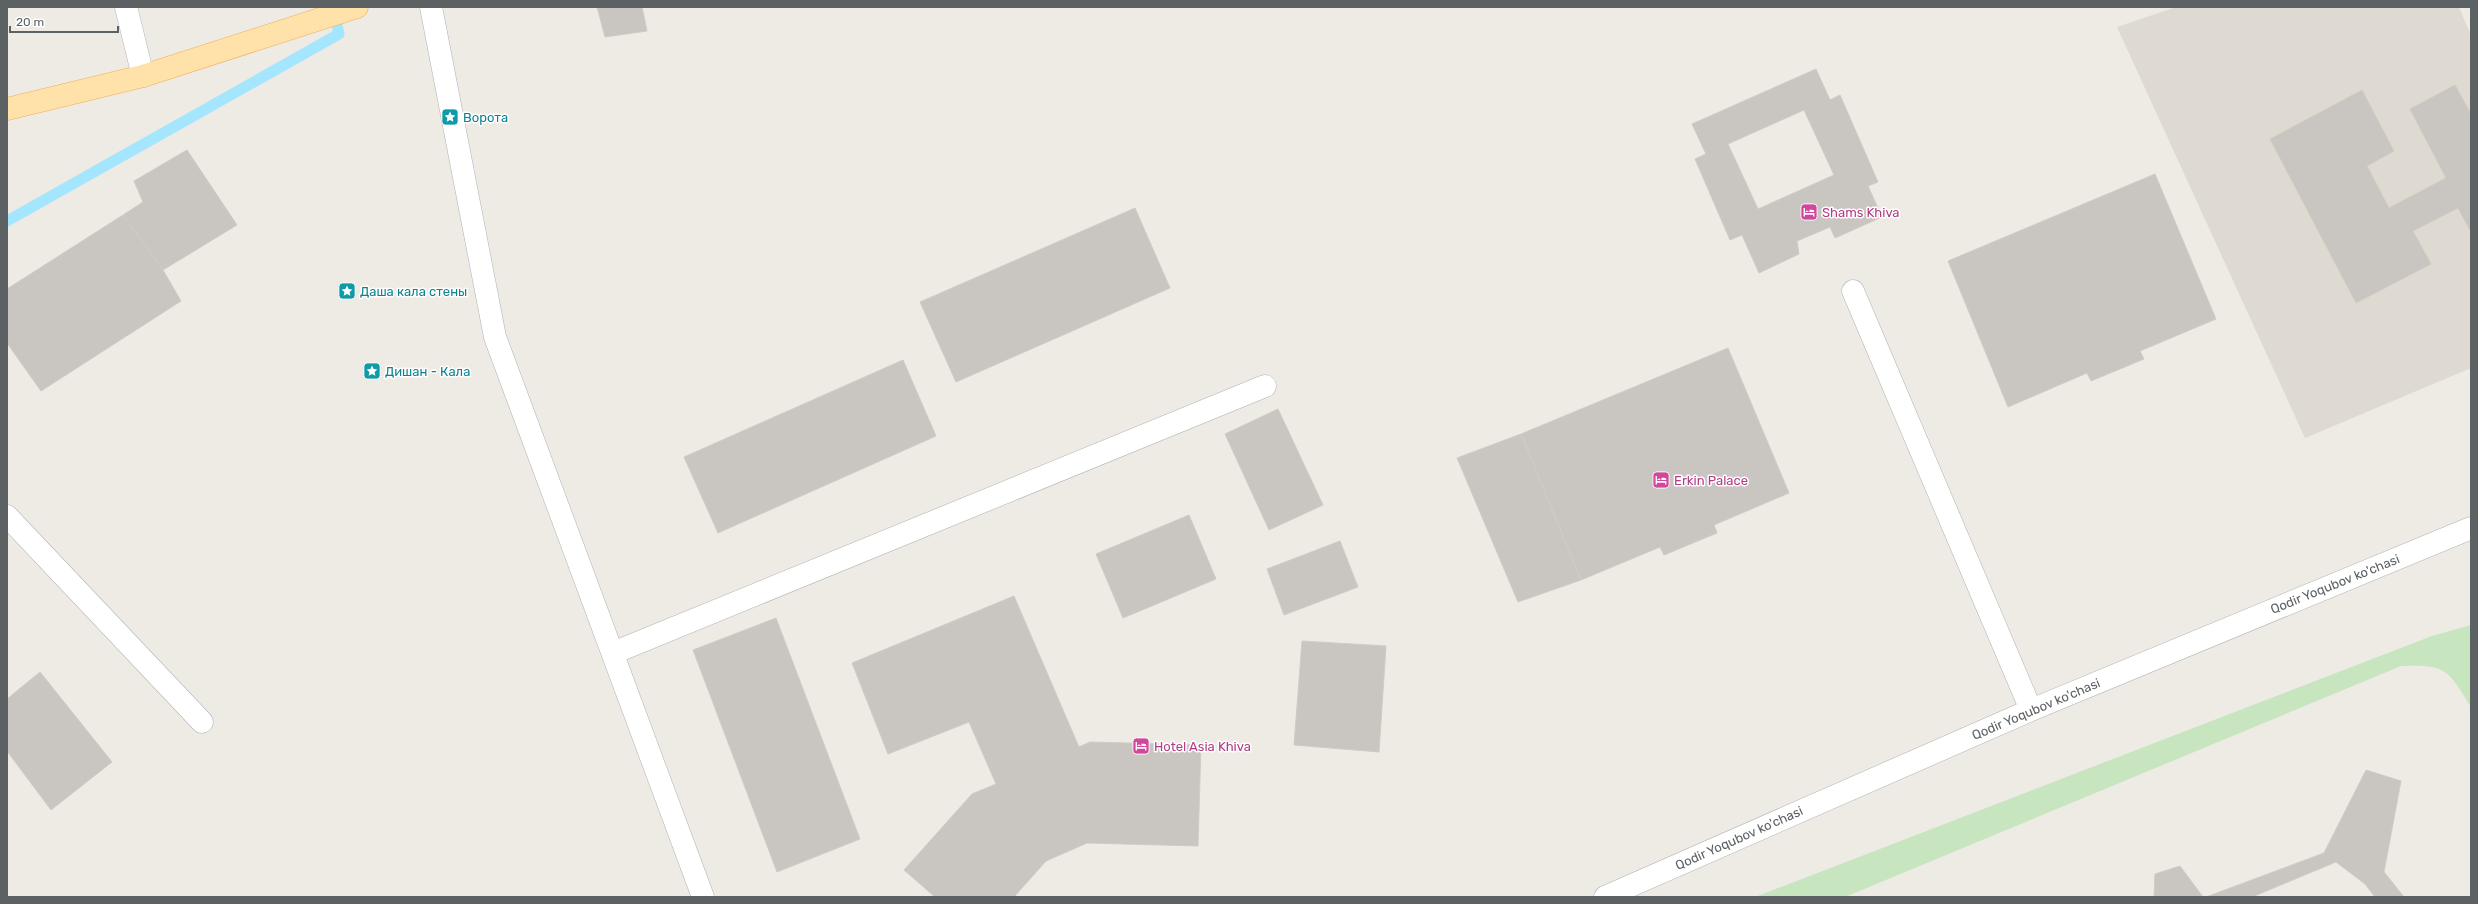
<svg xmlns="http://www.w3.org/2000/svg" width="2478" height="904" font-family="Rubik,sans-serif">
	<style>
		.education { fill: #dedad2 }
		.green { fill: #c7e6c0 }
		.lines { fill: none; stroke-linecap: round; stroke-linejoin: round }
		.stream { stroke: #a4e6fe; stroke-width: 11 }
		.building { fill: #c9c5c0; stroke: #d3cbc2; fill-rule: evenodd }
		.minor-casing { stroke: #afb3b6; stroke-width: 23 }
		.major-casing { stroke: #f0ad5b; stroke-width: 23 }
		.minor { stroke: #fff; stroke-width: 22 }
		.major { stroke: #fee2a9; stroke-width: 22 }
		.labels { text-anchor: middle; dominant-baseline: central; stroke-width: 3; stroke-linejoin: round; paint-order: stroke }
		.culture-label { font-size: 13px; fill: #0d838f; stroke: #fff; text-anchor: start }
		.hotel-label { font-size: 13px; fill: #b23c85; stroke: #fff; text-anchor: start }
		.street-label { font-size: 13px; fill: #5c6164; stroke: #fff }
	</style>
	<rect width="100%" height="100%" fill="#eeeae4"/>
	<polygon class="education" points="2176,7 2459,7 2471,36 2471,368 2305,438 2117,27"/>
	<path class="green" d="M2471,625V707C2448,670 2447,664 2401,666L1845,897H1755L2432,636Z"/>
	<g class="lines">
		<polyline class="stream" points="7,221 339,34 334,11"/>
	</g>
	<g class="building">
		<polygon points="597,7 642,7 647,31 605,37"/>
		<path d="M1816,69L1830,100L1840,95L1878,182L1868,186L1882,217L1835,238L1830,227L1797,241L1799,254L1759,273L1742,235L1730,240L1695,159L1706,154L1692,124ZM1804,110L1834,175L1758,209L1728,144Z"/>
		<polygon points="2455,85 2471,114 2471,232 2458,208 2413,231 2431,264 2356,303 2270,139 2362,90 2394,151 2367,166 2389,208 2446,178 2410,109"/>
		<polygon points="187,150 237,225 163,270 123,215 143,202 134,181"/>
		<polygon points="2155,174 2216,319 2140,351 2144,359 2091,381 2087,373 2008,407 1948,261"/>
		<polygon points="1135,208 1170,288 956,382 920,302"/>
		<polygon points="123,215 163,270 181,301 41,391 7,343 7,289"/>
		<polygon points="1728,348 1789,493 1714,525 1717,533 1664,555 1660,547 1581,580 1521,434"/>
		<polygon points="903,360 936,436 718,533 684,457"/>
		<polygon points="1278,409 1323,505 1269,530 1225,434"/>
		<polygon points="1521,434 1581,580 1518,602 1457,458"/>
		<polygon points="1189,515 1216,579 1123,618 1096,554"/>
		<polygon points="1340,541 1358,587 1284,615 1267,569"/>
		<polygon points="1014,596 1079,747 1090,742 1201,745 1198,846 1087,843 1046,861 1014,897 935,897 904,870 972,794 996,784 969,722 888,754 852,663"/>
		<polygon points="776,618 860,839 777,872 693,650"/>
		<polygon points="1302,641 1386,646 1379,752 1294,745"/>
		<polygon points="40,672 112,762 51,810 7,751 7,699"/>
		<polygon points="2366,770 2401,781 2384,872 2404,897 2375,897 2365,884 2336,862 2252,897 2206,897 2324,853"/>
		<polygon points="2180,866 2203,897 2154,897 2155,874"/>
	</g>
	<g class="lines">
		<g class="minor-casing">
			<g id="minor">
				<polyline points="126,7 143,76"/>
				<polyline points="431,7 495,337 703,897"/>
				<polyline points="1853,291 2031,710"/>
				<polyline points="7,516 202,722"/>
				<polyline points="613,653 1265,386"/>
				<polyline points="1605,897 2031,710 2471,528"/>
			</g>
		</g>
		<g class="major-casing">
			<polyline id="major" points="7,109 143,76 357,7"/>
		</g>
		<use href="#minor" class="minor"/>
		<use href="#major" class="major"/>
	</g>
	<defs>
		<g id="sight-square" transform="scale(0.9)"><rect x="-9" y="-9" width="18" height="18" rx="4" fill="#0f9aa8" stroke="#fff"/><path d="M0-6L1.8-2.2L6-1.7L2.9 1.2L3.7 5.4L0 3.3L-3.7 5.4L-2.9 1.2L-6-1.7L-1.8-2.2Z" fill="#fff"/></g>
		<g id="hotel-square" transform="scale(0.9)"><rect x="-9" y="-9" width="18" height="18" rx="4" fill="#d1479c" stroke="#fff"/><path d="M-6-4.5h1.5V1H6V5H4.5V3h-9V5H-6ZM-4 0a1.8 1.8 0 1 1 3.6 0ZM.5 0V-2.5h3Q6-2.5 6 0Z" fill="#fff"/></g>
	</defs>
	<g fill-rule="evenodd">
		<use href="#sight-square" x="450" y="117"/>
		<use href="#hotel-square" x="1809" y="212"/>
		<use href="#sight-square" x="347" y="291"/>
		<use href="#sight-square" x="372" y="371"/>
		<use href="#hotel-square" x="1661" y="480"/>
		<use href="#hotel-square" x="1141" y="746"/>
	</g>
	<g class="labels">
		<g class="culture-label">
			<text x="463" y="117">Ворота</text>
			<text x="360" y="291">Даша кала стены</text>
			<text x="385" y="371">Дишан - Кала</text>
		</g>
		<g class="hotel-label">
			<text x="1822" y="212">Shams Khiva</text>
			<text x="1674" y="480">Erkin Palace</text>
			<text x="1154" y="746">Hotel Asia Khiva</text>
		</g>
		<g class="street-label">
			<text transform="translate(2335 584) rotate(-22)">Qodir Yoqubov ko'chasi</text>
			<text transform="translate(2036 709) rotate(-23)">Qodir Yoqubov ko'chasi</text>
			<text transform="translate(1739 838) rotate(-24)">Qodir Yoqubov ko'chasi</text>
		</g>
	</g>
	<rect width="2478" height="904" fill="none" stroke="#5c6164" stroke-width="16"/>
	<path d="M10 26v6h108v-6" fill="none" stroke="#5c6164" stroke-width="2"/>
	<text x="16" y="26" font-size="12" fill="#5c6164" stroke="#ffffff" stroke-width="3" paint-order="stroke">20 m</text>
</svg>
